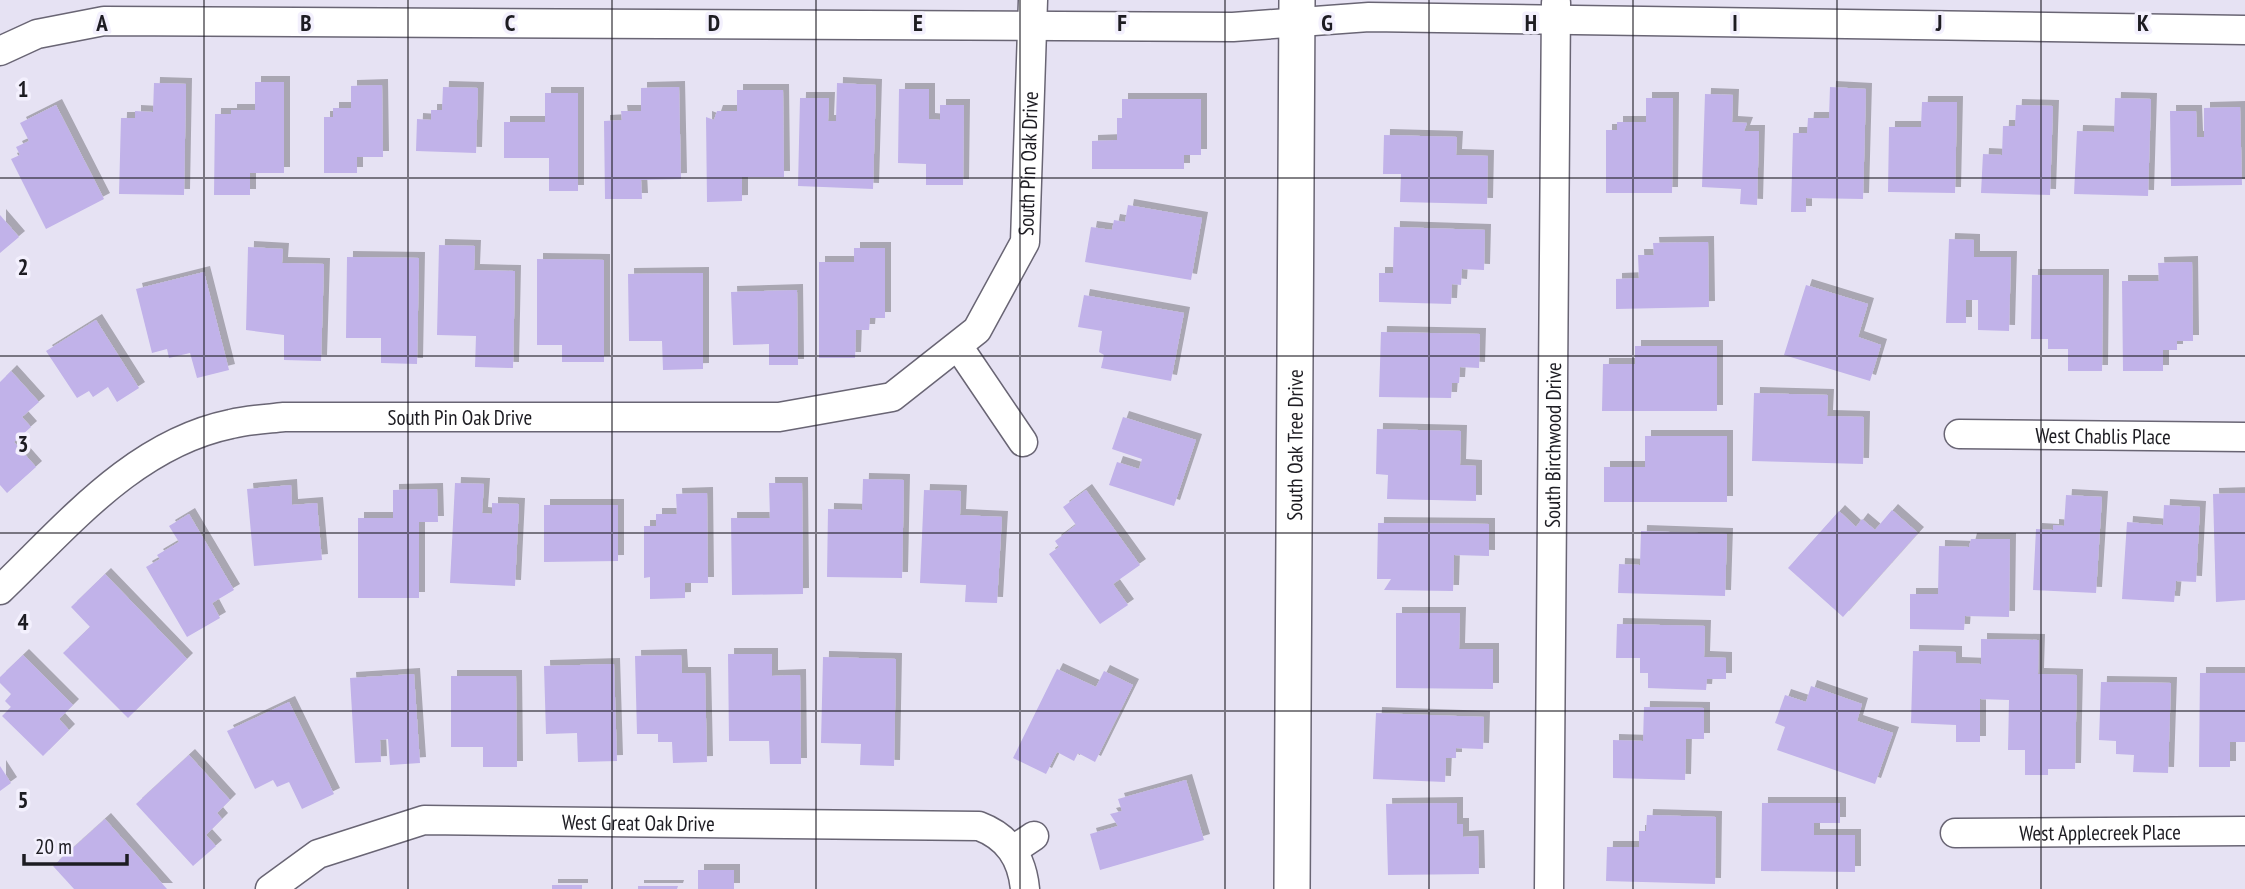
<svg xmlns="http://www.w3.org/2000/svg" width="2245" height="889" font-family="'PT Sans Narrow',sans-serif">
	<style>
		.building { fill: #c1b2e9; filter: url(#shadow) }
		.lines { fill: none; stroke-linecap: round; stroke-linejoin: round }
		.minor-casing { stroke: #696574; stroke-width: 31 }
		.tertiary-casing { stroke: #696574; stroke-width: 38 }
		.minor { stroke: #fff; stroke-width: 28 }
		.tertiary { stroke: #fff; stroke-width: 35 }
		.grid { fill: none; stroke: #1d1c22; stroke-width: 2; stroke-opacity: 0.55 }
		.labels { text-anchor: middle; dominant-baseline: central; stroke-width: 7; stroke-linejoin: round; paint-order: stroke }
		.street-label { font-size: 21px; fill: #1d1c22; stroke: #f3f0fd }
		.grid-label { font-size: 23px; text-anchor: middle; font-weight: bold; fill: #1d1c22; stroke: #f3f0fd; stroke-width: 7; stroke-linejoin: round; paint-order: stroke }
	</style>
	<defs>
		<filter id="shadow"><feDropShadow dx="6" dy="-6" stdDeviation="0" flood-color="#0004"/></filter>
	</defs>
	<rect width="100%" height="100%" fill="#e6e2f3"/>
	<g class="building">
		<polygon points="255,82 284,82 284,173 250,173 250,195 214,195 215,114 231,114 231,110 255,110"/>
		<polygon points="154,83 186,84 184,195 119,194 121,118 135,118 135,111 153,112"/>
		<polygon points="837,83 876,85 873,189 798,186 800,98 829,98 828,121 836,121"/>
		<polygon points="382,85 383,157 357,157 357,173 324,173 324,117 333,117 333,108 351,108 351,86"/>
		<polygon points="443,87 478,88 476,153 416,151 417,119 431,120 431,110 442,110"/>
		<polygon points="679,87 681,179 641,180 642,199 605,199 604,121 622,120 621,111 641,111 641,88"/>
		<polygon points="1830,87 1866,89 1863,199 1806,198 1806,212 1791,212 1793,133 1807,133 1808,118 1829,118"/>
		<polygon points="899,89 929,89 929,119 940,120 940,105 964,105 963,185 926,185 926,164 898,163"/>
		<polygon points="737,90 783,90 784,177 742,177 742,201 707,202 706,117 714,120 717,111 737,111"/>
		<polygon points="545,93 578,93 578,191 549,191 549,158 504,158 504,122 545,122"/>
		<polygon points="1705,94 1733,95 1732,122 1747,123 1744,131 1759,131 1757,205 1740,204 1741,189 1702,187"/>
		<polygon points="1646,98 1673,98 1672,193 1606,193 1606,130 1617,130 1617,122 1646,122"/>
		<polygon points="2115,98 2151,99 2148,196 2074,194 2077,131 2114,132"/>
		<polygon points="1122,99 1201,99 1201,155 1184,155 1184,169 1092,169 1092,141 1117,140 1117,118 1122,118"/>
		<polygon points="1922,102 1957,102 1955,193 1888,192 1889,127 1921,127"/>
		<polygon points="56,105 104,199 46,229 11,159 20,155 16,147 29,141 20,123"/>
		<polygon points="2016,105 2053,106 2050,195 1981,193 1983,154 2002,155 2003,126 2015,126"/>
		<polygon points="2240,107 2242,185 2171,186 2170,111 2196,111 2197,137 2204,137 2204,108"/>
		<polygon points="1384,135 1457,137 1456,155 1488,156 1487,204 1400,202 1401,174 1383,174"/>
		<polygon points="1128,205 1202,218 1191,280 1085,262 1091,227 1112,230 1114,220 1125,222"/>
		<polygon points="0,215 19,237 0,253"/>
		<polygon points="1394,227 1485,230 1484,270 1462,269 1461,285 1452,284 1451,304 1379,302 1379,273 1393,273"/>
		<polygon points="1949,239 1974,240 1974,257 2011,257 2009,331 1978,330 1978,300 1966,300 1966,323 1946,323"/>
		<polygon points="1708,242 1709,307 1616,309 1616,279 1639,278 1638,255 1654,255 1653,243"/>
		<polygon points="439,245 475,246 474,270 515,271 513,368 475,367 476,336 437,335"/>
		<polygon points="248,247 283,249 282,263 324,264 321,361 284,360 284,335 246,330"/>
		<polygon points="854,248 885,248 885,318 870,318 869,330 856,330 855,358 819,358 819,262 854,262"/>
		<polygon points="347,257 419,258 417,364 381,363 381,338 346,338"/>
		<polygon points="537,259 604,260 604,362 562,362 562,345 537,345"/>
		<polygon points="2192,262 2193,341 2177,341 2177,350 2163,350 2163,371 2123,371 2122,281 2159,281 2158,263"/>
		<polygon points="204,272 229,370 197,378 190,353 169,358 167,349 152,353 136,289"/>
		<polygon points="703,273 703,369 663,370 662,341 629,341 628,274"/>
		<polygon points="2032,275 2103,275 2102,371 2068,371 2068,349 2048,349 2048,339 2031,339"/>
		<polygon points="1806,285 1868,304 1858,337 1881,345 1870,381 1784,355"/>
		<polygon points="797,290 798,365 769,365 769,344 733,345 731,292"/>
		<polygon points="1084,295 1184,313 1171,381 1101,368 1104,355 1099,352 1102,331 1078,327"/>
		<polygon points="96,320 139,388 117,402 108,387 93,397 89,391 77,398 46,351"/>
		<polygon points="1381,332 1480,334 1479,368 1460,367 1459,383 1452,383 1451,398 1379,397"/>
		<polygon points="1635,346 1717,346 1717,411 1602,411 1603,364 1635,364"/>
		<polygon points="11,371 39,402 22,417 31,427 14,442 36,467 7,493 0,485 0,382"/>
		<polygon points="1754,393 1828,395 1827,416 1864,417 1863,464 1752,461"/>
		<polygon points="1123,417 1196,440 1174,506 1109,485 1117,462 1139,469 1142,459 1112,449"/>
		<polygon points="1377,429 1461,431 1460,465 1476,466 1476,501 1387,499 1388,475 1376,474"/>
		<polygon points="1645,436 1727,436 1727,502 1604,502 1604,467 1645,467"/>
		<polygon points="863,479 904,480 902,578 827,577 828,509 862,510"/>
		<polygon points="455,483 484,484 482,513 492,514 492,503 519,504 515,586 450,583"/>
		<polygon points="769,483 802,483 803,594 732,595 731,518 770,518"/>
		<polygon points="291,485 292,505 317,503 322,560 254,566 247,489"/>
		<polygon points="437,489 438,522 419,522 419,598 358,598 358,518 393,518 393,490"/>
		<polygon points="924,490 961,491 960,515 1002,517 997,603 965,602 966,585 920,583"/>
		<polygon points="1086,490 1140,565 1113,584 1128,605 1100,624 1049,554 1059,547 1055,541 1076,525 1063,507"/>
		<polygon points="707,493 708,583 685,583 685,598 650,599 650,577 644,578 644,526 656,526 656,514 677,514 676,494"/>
		<polygon points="2245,493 2245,600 2216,602 2213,494"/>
		<polygon points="2066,495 2102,497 2096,593 2033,590 2036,529 2053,530 2053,525 2064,526"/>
		<polygon points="544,505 618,505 618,561 544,562"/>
		<polygon points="2164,505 2200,507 2196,582 2176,581 2174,602 2122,599 2127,522 2163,525"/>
		<polygon points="1892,510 1918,533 1843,617 1788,568 1839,511 1856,527 1862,519 1875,530"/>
		<polygon points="189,514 234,590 212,603 220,618 187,637 146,567 160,559 157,555 179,542 169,526"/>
		<polygon points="1378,523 1489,524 1489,556 1454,555 1453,591 1384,590 1391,579 1377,579"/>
		<polygon points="1641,531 1727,534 1725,596 1618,593 1619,564 1640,565"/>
		<polygon points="1971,539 2010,539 2009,617 1965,616 1964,630 1910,629 1910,594 1938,594 1939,546 1969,547"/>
		<polygon points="105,574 187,659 128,718 63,653 90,627 71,607"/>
		<polygon points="1396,613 1460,613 1459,649 1493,649 1493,689 1396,688"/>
		<polygon points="1617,624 1705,626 1704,657 1726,658 1726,679 1707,679 1706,690 1648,688 1648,673 1640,673 1640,658 1616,658"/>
		<polygon points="1981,639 2039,640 2038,674 2077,675 2075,769 2048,769 2048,775 2025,775 2025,750 2008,750 2009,700 1980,699 1980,742 1956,742 1956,725 1911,723 1913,651 1956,652 1956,663 1981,664"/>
		<polygon points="728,654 772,654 772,676 800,675 801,764 770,764 769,741 729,741"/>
		<polygon points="23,655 73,705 59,719 69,730 43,756 2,716 11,707 5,701 11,694 0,683 0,677"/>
		<polygon points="681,655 682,673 705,673 707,762 673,763 672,742 658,742 658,734 637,734 635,656"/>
		<polygon points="823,657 896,659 894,766 860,765 861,744 821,743"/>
		<polygon points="614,664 617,761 578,762 577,733 546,734 544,666"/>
		<polygon points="1057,669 1096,687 1104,671 1133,685 1095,762 1078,753 1074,761 1057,752 1046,774 1013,758"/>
		<polygon points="2200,673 2245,673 2245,742 2230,742 2230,767 2199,767"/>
		<polygon points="414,674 420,763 390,765 388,739 380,740 381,762 355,763 350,678"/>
		<polygon points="451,676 516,676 517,767 483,767 483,747 451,747"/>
		<polygon points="2101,682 2171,683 2168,773 2133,772 2134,755 2116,754 2116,741 2099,740"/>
		<polygon points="1811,686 1862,704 1857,721 1893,733 1875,784 1777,750 1785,727 1775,723 1785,695 1806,702"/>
		<polygon points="289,702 334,794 302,809 289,782 277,787 273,780 255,789 227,731"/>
		<polygon points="1644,707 1704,708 1704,739 1686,739 1685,780 1613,778 1613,740 1643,741"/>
		<polygon points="1376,713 1484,717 1483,749 1456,748 1456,758 1446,758 1445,782 1373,779"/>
		<polygon points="189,755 230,800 217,813 222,819 206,835 216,846 193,866 136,804"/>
		<polygon points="0,766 11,783 0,791"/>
		<polygon points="1186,780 1204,840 1100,870 1090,834 1118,826 1110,814 1122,811 1118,799"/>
		<polygon points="1457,803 1457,824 1463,824 1463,837 1478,836 1479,874 1388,875 1386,804"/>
		<polygon points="1762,803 1840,803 1840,823 1814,823 1814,835 1855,835 1855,872 1761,871"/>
		<polygon points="1647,815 1716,817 1715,884 1606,881 1607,847 1639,847 1639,831 1646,831"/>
		<polygon points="105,819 167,889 74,889 53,866"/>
		<rect x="698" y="870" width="36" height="19"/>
		<rect x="552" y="885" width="30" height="4"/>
		<polygon points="638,886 678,886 677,889 638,889"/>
	</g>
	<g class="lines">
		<g class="minor-casing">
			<g id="minor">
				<polyline points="0,51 37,34 104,21 1233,27 1369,17 2245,30"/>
				<polyline points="958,346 1023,442"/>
				<path id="s1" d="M1959,434L2245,437"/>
				<path id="s2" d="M0,590C68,525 134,444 231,424C248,420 266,419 284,417H779L892,397L977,330L1025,242L1033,0"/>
				<path id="s3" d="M1955,833L2245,831"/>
				<polyline points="1013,850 1034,836"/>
				<path id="s4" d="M270,889L318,854L424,820L979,826C1008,837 1022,858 1025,889"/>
				<path id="s5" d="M1549,889L1556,3"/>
			</g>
		</g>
		<g class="tertiary-casing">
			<g id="tertiary">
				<path id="s6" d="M1292,889L1297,0"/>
			</g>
		</g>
		<use href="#minor" class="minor"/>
		<use href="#tertiary" class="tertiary"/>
	</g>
	<path class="grid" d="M204,0V889M408,0V889M612,0V889M816,0V889M1020,0V889M1225,0V889M1429,0V889M1633,0V889M1837,0V889M2041,0V889M0,178H2245M0,356H2245M0,533H2245M0,711H2245"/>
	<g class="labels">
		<g class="street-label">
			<text stroke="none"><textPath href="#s2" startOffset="1239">South Pin Oak Drive</textPath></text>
			<text stroke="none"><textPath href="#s2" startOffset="518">South Pin Oak Drive</textPath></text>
			<text stroke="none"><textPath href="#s1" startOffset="144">West Chablis Place</textPath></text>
			<text stroke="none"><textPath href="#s6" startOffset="444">South Oak Tree Drive</textPath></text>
			<text stroke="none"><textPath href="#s5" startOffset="444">South Birchwood Drive</textPath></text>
			<text stroke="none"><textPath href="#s4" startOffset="385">West Great Oak Drive</textPath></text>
			<text stroke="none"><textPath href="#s3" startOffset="145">West Applecreek Place</textPath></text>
		</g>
	</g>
	<g class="grid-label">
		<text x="102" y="31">A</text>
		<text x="306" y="31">B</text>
		<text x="510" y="31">C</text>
		<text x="714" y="31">D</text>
		<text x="918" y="31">E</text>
		<text x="1122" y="31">F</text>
		<text x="1327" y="31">G</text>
		<text x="1531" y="31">H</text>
		<text x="1735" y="31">I</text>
		<text x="1939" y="31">J</text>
		<text x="2143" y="31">K</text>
		<text x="23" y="97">1</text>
		<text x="23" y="275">2</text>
		<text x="23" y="452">3</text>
		<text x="23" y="630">4</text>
		<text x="23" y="808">5</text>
	</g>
	<path d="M24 854v10h103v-10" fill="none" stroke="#1d1c22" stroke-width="3.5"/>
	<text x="35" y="854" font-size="21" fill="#1d1c22" stroke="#f3f0fd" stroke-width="5" paint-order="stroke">20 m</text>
</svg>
